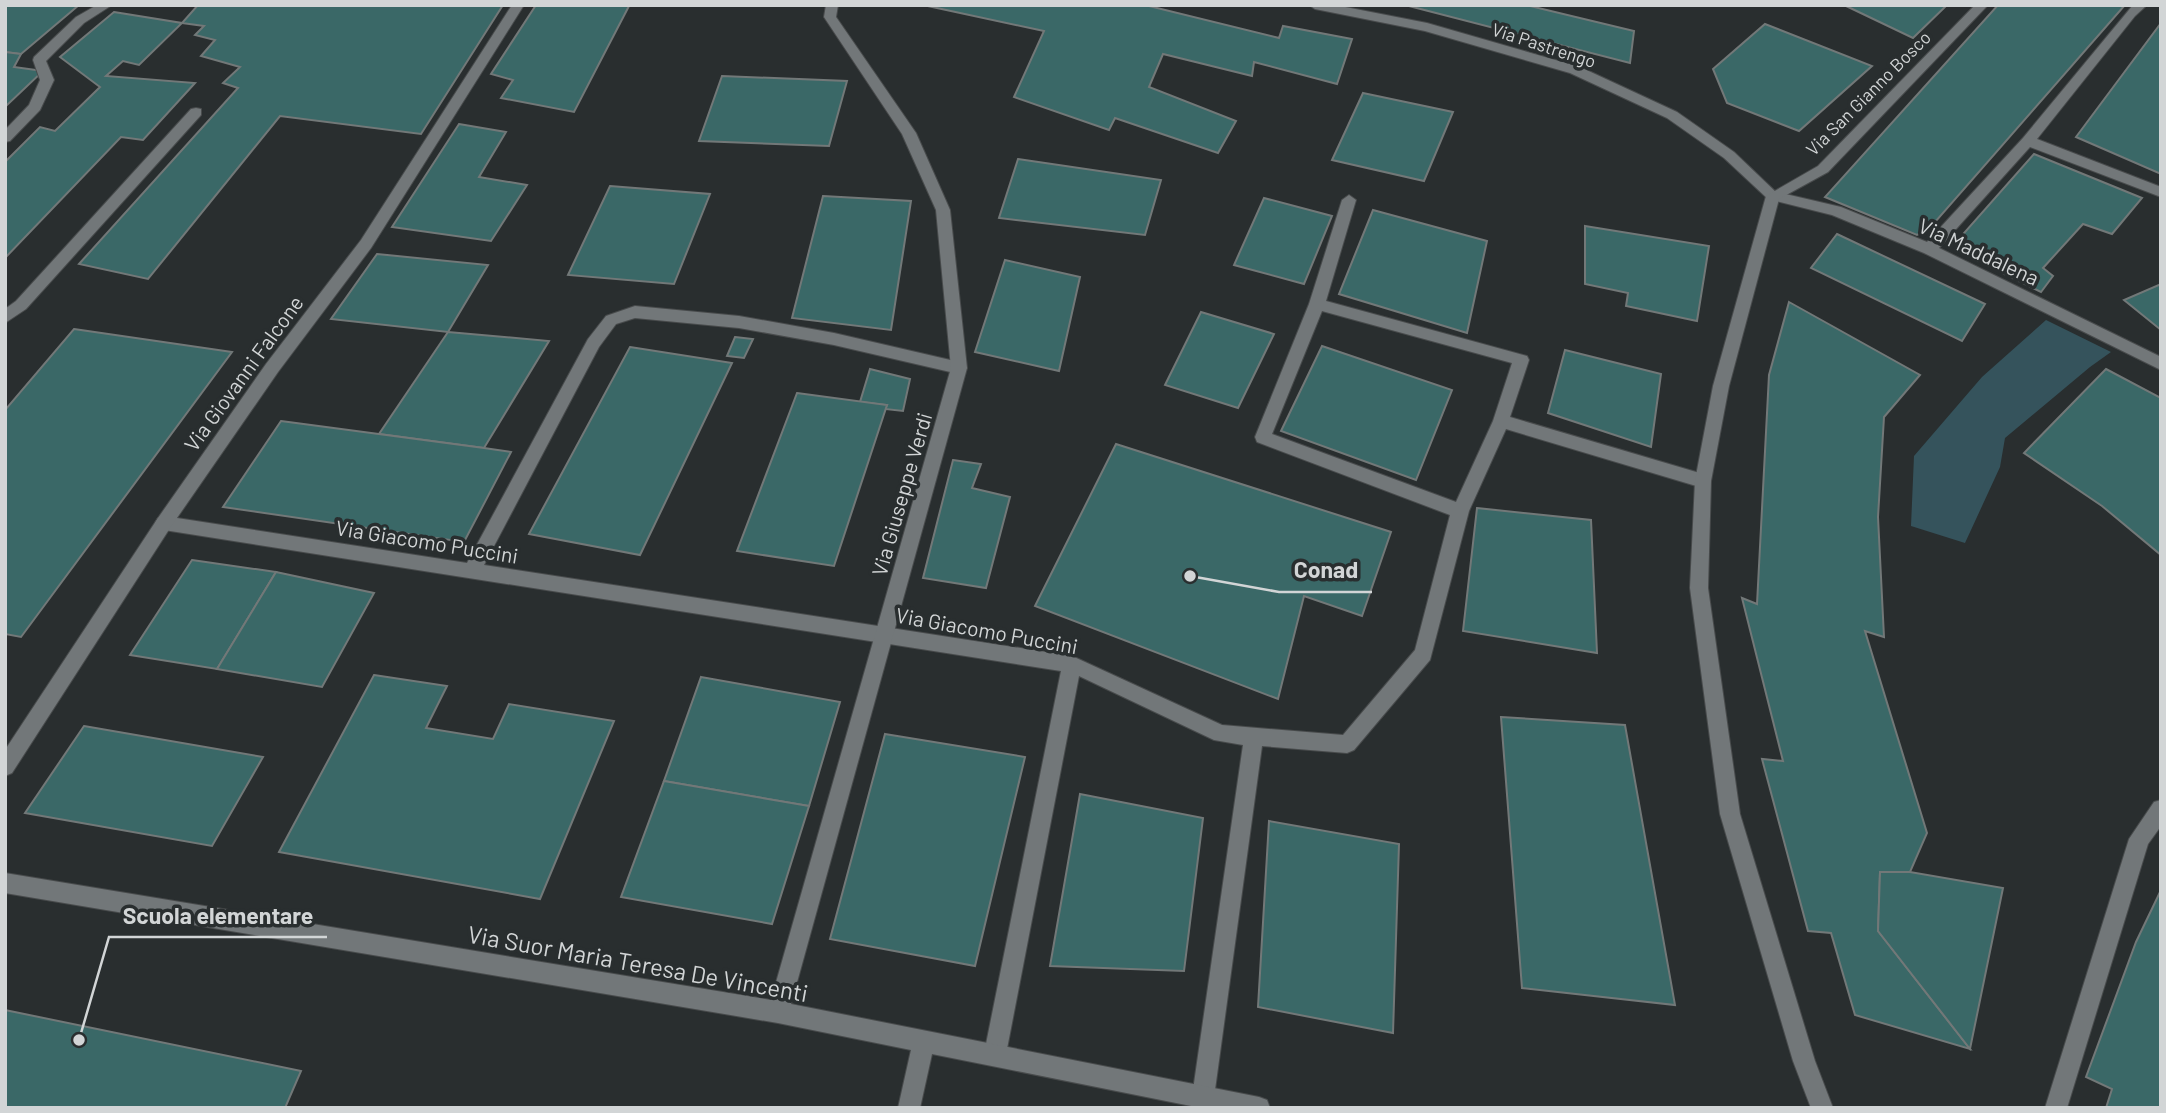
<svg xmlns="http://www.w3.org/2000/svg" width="2166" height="1113" font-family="Barlow,sans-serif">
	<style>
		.green { fill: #35535c }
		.building { fill: #3a6867; stroke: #727878; stroke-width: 2 }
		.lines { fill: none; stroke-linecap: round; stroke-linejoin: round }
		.lane-casing { stroke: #484b4c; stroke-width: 2 }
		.street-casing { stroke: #484b4c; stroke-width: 2 }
		.secondary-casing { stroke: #484b4c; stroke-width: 2 }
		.lane { fill: #727779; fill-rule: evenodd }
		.street { fill: #727779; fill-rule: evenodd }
		.secondary { fill: #727779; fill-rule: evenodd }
		.labels { text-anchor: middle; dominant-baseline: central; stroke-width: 7; stroke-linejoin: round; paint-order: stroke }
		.far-street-label { font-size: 18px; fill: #d2d5d6; stroke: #292e2f }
		.street-label { font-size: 21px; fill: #d2d5d6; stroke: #292e2f }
		.near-street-label { font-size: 24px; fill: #d2d5d6; stroke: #292e2f }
		.leader { fill: none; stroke: #d2d5d6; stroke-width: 2.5 }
		.callout-dot { fill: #d2d5d6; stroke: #292e2f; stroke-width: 2.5 }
		.callout-label { font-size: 23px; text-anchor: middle; font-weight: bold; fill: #d2d5d6; stroke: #292e2f; stroke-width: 7; stroke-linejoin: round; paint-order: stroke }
	</style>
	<rect width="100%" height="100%" fill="#292e2f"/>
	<polygon class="green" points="2046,320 2111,352 2090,367 2005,438 2000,467 1965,543 1911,526 1914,456 1982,377"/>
	<g class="building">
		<polygon points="5,5 79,5 21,54 5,52"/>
		<polygon points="198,5 503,5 421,134 280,116 148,279 79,264 238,88 223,83 240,67 201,56 215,40 195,35 204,26 182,23"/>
		<polygon points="536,5 638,5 629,6 574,112 501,98 513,80 491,74"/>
		<polygon points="923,5 1145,5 1279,38 1283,26 1352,39 1337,84 1254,62 1252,76 1163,54 1149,87 1236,121 1218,153 1115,118 1109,130 1014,97 1044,31"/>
		<polygon points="1405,5 1526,5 1634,31 1630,63"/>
		<polygon points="1844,5 1947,5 1913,38"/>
		<polygon points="1998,5 2125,5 1929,229 1917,235 1825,197"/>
		<polygon points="114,12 182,23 139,65 123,61 106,76 195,83 143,140 121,137 5,258 5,162 40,127 55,131 100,87 60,57"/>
		<polygon points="2161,23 2161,174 2076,137"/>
		<polygon points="1765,24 1872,66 1799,131 1727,103 1713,69"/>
		<polygon points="5,52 21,54 14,67 43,71 5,107"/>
		<polygon points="722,76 847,81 829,146 699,141"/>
		<polygon points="1363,93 1453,112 1424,181 1332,160"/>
		<polygon points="459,124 506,132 479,177 527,185 491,241 392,227"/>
		<polygon points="2034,154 2142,198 2112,234 2083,224 2043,268 2053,276 2041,292 1970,257 1979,249 1957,241"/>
		<polygon points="1018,159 1161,180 1145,235 999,218"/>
		<polygon points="610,186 710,194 674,284 568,275"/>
		<polygon points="823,196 911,201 891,330 792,318"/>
		<polygon points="1264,198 1332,216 1304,284 1234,265"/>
		<polygon points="1373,210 1487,241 1467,333 1339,294"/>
		<polygon points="1585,226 1709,246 1697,321 1626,306 1628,293 1585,284"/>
		<polygon points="1837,234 1985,304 1962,341 1811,268"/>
		<polygon points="377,254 488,265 448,332 331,319"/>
		<polygon points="1005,260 1080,277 1059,371 975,352"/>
		<polygon points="2161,284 2161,330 2124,300"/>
		<polygon points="1789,302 1920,375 1884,417 1878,517 1884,637 1865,631 1927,833 1910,872 1880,872 1878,931 1970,1049 1855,1015 1831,933 1808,931 1762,759 1783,761 1742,598 1757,604 1769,375"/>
		<polygon points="1201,312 1274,334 1238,408 1165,385"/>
		<polygon points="74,329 232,352 21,637 5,634 5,410"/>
		<polygon points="448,332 549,341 484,448 379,434"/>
		<polygon points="735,337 753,339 744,358 727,356"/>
		<polygon points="1322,346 1452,390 1416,480 1281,431"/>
		<polygon points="630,347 732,363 640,555 529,534"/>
		<polygon points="1565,350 1661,374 1651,447 1548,413"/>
		<polygon points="870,369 910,379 903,411 885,409 887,405 860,402"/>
		<polygon points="2106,369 2161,398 2161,555 2102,506 2024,453"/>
		<polygon points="797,393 887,405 834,566 737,551"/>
		<polygon points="281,421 484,448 511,452 464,542 223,507"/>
		<polygon points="1116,444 1391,532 1362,616 1304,596 1278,699 1035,606"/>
		<polygon points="953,460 981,464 972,488 1010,497 986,588 923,578"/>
		<polygon points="1477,508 1591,520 1597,653 1463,631"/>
		<polygon points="192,560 276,572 217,669 130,655"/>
		<polygon points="276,572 374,593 322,687 217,669"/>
		<polygon points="374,675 447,686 426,728 493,739 509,704 614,721 540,899 279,852"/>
		<polygon points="701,677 840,702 809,806 664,781"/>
		<polygon points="1501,717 1625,725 1675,1005 1522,988"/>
		<polygon points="84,726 263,757 212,846 25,813"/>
		<polygon points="885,734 1025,757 975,966 830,939"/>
		<polygon points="664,781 809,806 772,924 621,897"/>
		<polygon points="1080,794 1203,818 1184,971 1050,966"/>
		<polygon points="1269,821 1399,844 1393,1033 1258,1007"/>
		<polygon points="1880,872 1910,872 2003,888 1970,1049 1878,931"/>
		<polygon points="2161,890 2161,1108 2106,1108 2112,1089 2086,1077 2136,942"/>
		<polygon points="5,1010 301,1071 285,1108 5,1108"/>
	</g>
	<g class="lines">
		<g class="lane-casing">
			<g id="lane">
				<polygon points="97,5 112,5 84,23 46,61 54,80 40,110 10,141 5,142 5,130 29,105 40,80 33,60 34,57 76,17"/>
				<polygon points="2133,5 2147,5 2135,16 2037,139 2161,187 2161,197 2030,147 1939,248 2161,357 2161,370 1924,253 1832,215 1768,199 1766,196 1773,191 1841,207 1927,242 2023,138"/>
				<polygon points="196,108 201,109 201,115 26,309 5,323 5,309 16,301 191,109"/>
				<path d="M1349,195L1356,200L1326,301L1527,356L1529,360L1510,417L1703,474L1709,476L1711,481L1709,486L1703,488L1506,429L1469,511L1430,660L1354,750L1347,753L1262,746L1214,1097L1211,1105L1204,1108L1195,1105L1192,1097L1243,745L1214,740L1079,676L1006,1054L1003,1062L995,1065L987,1062L984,1054L1061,671L164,530L158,528L155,523L158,518L164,516L467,563L588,339L606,316L635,306L739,316L834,333L959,362L967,368L959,374L834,345L739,328L635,318L616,324L599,347L484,565L1072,656L1222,725L1343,735L1415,650L1450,515L1257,442L1255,437L1309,304L1342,200ZM1322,311L1512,363L1493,421L1456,502L1272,434Z"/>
			</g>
		</g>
		<g class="street-casing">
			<g id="street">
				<polygon points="512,5 524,5 371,248 278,372 170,528 12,773 5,776 5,750 158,518 266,364 361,240"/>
				<polygon points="826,5 838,5 836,17 916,133 950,210 967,368 791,1004 1259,1097 1267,1100 1270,1108 1201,1108 932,1054 920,1108 898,1108 911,1050 778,1023 5,893 5,873 771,1000 951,368 936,210 902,134 824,17"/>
				<polygon points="1309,5 1335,5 1427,23 1580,67 1677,112 1734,152 1780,196 1773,201 1768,199 1724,158 1667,118 1570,73 1425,31 1315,9"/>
			</g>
		</g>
		<g class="secondary-casing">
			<g id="secondary">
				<polygon points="1975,5 1988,5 1828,172 1779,199 1729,386 1711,481 1708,588 1740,814 1815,1061 1833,1108 1811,1108 1793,1061 1720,814 1690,588 1695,481 1713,386 1766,196 1818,166"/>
				<polygon points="2161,800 2161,826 2148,844 2067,1108 2045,1108 2129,839 2154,802"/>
			</g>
		</g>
		<use href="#lane" class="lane"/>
		<use href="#street" class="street"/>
		<use href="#secondary" class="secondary"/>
	</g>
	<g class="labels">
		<g class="far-street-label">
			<text transform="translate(1544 45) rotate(18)">Via Pastrengo</text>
			<text transform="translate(1868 93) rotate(-45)">Via San Gianno Bosco</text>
		</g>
		<g class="street-label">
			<text transform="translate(1979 251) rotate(25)">Via Maddalena</text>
			<text transform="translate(243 373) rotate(-54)">Via Giovanni Falcone</text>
			<text transform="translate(901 494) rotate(-74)">Via Giuseppe Verdi</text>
			<text transform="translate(427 541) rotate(9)">Via Giacomo Puccini</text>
			<text transform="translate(987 630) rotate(10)">Via Giacomo Puccini</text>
		</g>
		<g class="near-street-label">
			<text transform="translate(638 963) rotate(10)">Via Suor Maria Teresa De Vincenti</text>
		</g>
	</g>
	<path class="leader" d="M1190 576L1279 592H1372M79 1040L109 937H327"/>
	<g class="callout-dot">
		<circle cx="1190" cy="576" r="7"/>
		<circle cx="79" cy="1040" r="7"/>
	</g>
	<g class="callout-label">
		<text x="1326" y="578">Conad</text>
		<text x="218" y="924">Scuola elementare</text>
	</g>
	<rect width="2166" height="1113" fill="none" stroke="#d2d5d6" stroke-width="14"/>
</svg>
